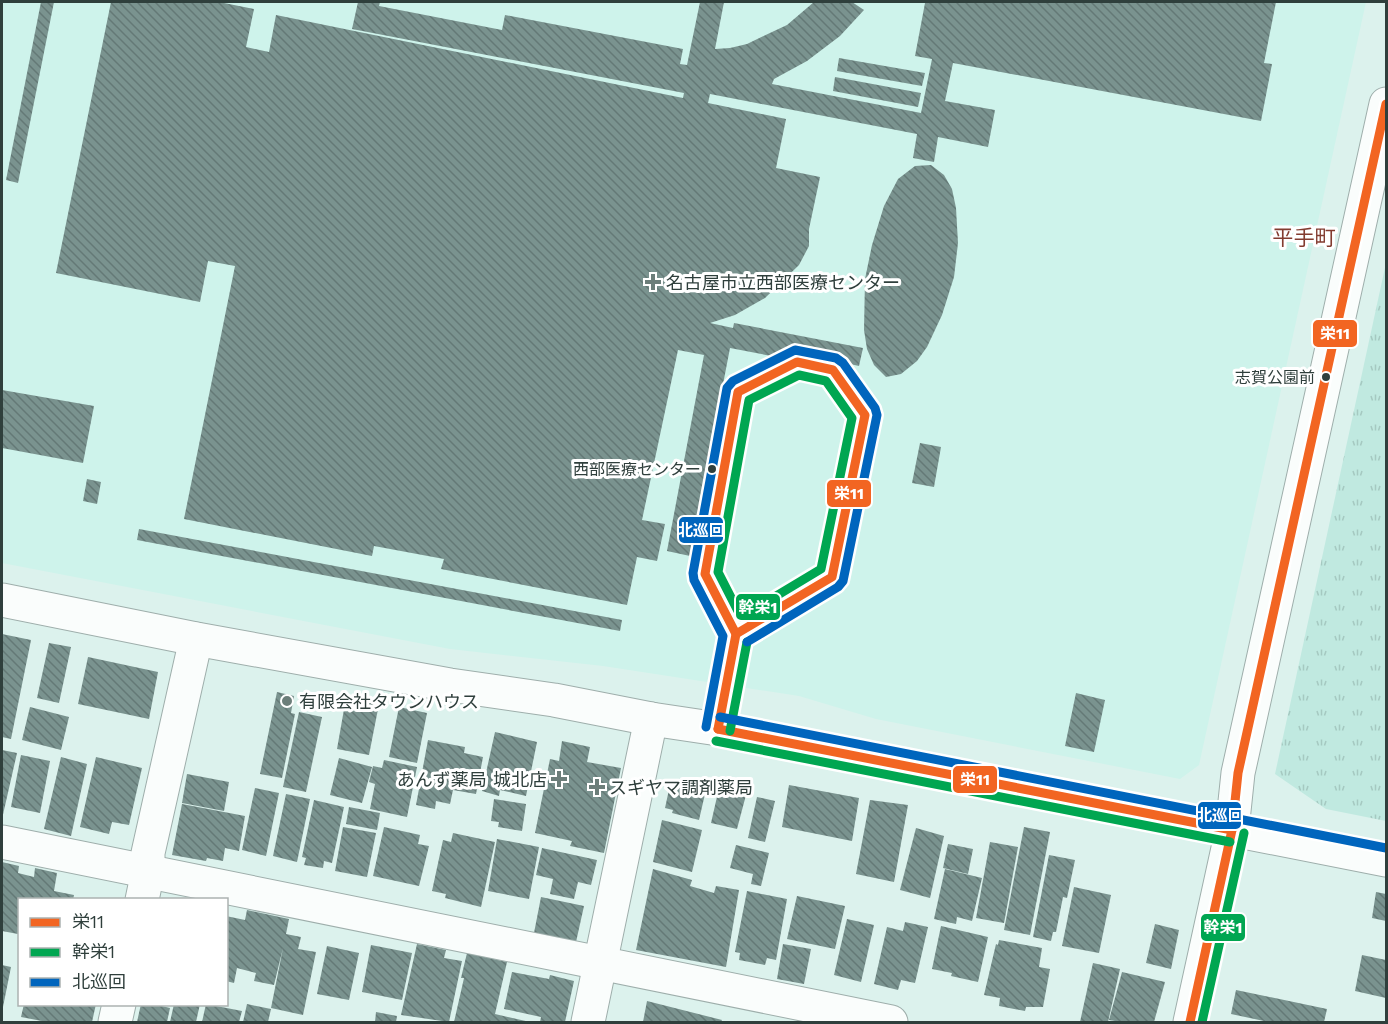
<svg xmlns="http://www.w3.org/2000/svg" width="1388" height="1024" font-family="'Work Sans','Noto Sans JP',sans-serif">
	<style>
		.built { fill: #cef3eb }
		.park { fill: url(#park-tufts) }
		.building { fill: url(#building-back-hatch) }
		.lines { fill: none; stroke-linecap: round; stroke-linejoin: round }
		.minor-casing { stroke: #9eaeab; stroke-width: 35 }
		.minor { stroke: #fafdfc; stroke-width: 33 }
		.bus-1-casing { stroke: #fff; stroke-width: 14 }
		.bus-2-casing { stroke: #fff; stroke-width: 14 }
		.bus-3-casing { stroke: #fff; stroke-width: 14 }
		.bus-1 { stroke: #f26522; stroke-width: 9 }
		.bus-2 { stroke: #00a651; stroke-width: 9 }
		.bus-3 { stroke: #0065bd; stroke-width: 9 }
		.poi-dot { fill: #6c7e7a; stroke: #fff; stroke-width: 2 }
		.bus-dot { fill: #2f3f3c; stroke: #fff; stroke-width: 2 }
		.labels { text-anchor: middle; dominant-baseline: central; stroke-width: 6; stroke-linejoin: round; paint-order: stroke }
		.bus-label { font-size: 16px; fill: #2f3f3c; stroke: #fff; text-anchor: end }
		.poi-label { font-size: 18px; fill: #2f3f3c; stroke: #fff; text-anchor: start }
		.quarter-label { font-size: 21px; fill: #833c30; stroke: #fff }
		.line-badge { stroke: #fff; stroke-width: 2 }
		.badge-label { font-size: 16px; text-anchor: middle; font-weight: bold; fill: #fff }
	</style>
	<defs>
		<pattern id="park-tufts" width="24" height="20" patternUnits="userSpaceOnUse" patternTransform="scale(1.5)"><rect width="24" height="20" fill="#c0e9e0"/><path d="M3 7l-1-3M5 7V3M7 7l1-3M15 17l-1-3M17 17v-4M19 17l1-3" fill="none" stroke="#a5c9c1"/></pattern>
		<pattern id="building-back-hatch" width="6" height="6" patternUnits="userSpaceOnUse" patternTransform="scale(1.5)"><rect width="6" height="6" fill="#7a938f"/><path d="M-1 5l2 2M0 0l6 6M5-1l2 2" fill="none" stroke="#647976"/></pattern>
	</defs>
	<rect width="100%" height="100%" fill="#dcf2ed"/>
	<polygon class="built" points="2,2 1366,2 1199,765 1180,779 876,719 799,696 603,666 450,649 2,563"/>
	<polygon class="park" points="1386,263 1386,821 1326,809 1275,774"/>
	<g class="building">
		<polygon points="41,2 54,2 18,183 6,180"/>
		<polygon points="111,2 219,2 254,9 246,47 269,52 276,15 683,98 684,93 352,29 358,2 380,2 379,6 502,30 505,15 683,49 680,64 687,65 700,2 724,2 715,49 730,48 747,44 772,32 787,25 814,2 852,2 864,10 840,36 807,61 774,79 772,84 921,113 932,59 915,56 925,3 921,2 1276,2 1264,63 1272,64 1261,121 953,63 945,101 995,110 988,147 938,137 934,162 913,158 917,134 710,94 708,103 786,119 776,168 820,177 809,229 809,246 799,265 765,298 735,315 710,323 733,328 734,323 863,348 859,366 850,364 849,371 730,348 690,556 667,551 704,355 678,350 642,520 665,524 657,561 637,557 627,605 441,569 444,559 374,546 372,556 184,519 235,266 208,261 200,302 56,273"/>
		<polygon points="839,58 925,73 922,86 837,71"/>
		<polygon points="835,77 921,93 918,107 833,91"/>
		<polygon points="931,165 944,175 952,189 956,208 958,243 954,277 942,315 927,347 917,361 901,374 886,377 874,365 867,349 864,330 865,279 872,245 884,206 898,179 915,166"/>
		<polygon points="2,390 94,406 83,463 2,448"/>
		<polygon points="920,443 941,447 934,487 912,483"/>
		<polygon points="87,479 101,482 97,504 83,501"/>
		<polygon points="139,529 622,620 620,631 137,540"/>
		<polygon points="2,634 31,640 11,739 2,737"/>
		<polygon points="49,643 71,647 59,703 37,698"/>
		<polygon points="88,657 158,672 149,719 78,704"/>
		<polygon points="277,692 294,696 291,713 295,714 282,778 260,774"/>
		<polygon points="1076,693 1105,700 1094,752 1065,746"/>
		<polygon points="346,698 379,704 369,755 337,749"/>
		<polygon points="30,707 69,717 61,750 22,740"/>
		<polygon points="399,707 427,713 417,763 389,757"/>
		<polygon points="299,712 322,717 306,792 283,787"/>
		<polygon points="495,732 537,742 526,796 500,790 499,796 482,791"/>
		<polygon points="428,740 465,747 464,753 483,757 476,794 453,790 450,804 436,801 435,809 416,805"/>
		<polygon points="562,741 590,747 587,762 621,768 604,853 570,846 572,841 535,833 550,759 559,761"/>
		<polygon points="2,750 17,753 2,819"/>
		<polygon points="21,755 50,761 40,813 11,807"/>
		<polygon points="61,757 87,764 71,836 44,829"/>
		<polygon points="96,757 142,768 129,825 112,822 109,834 80,827"/>
		<polygon points="339,758 372,767 362,803 330,795"/>
		<polygon points="384,760 417,767 407,817 370,809 375,784 369,782 373,766 382,768"/>
		<polygon points="187,774 229,782 224,811 182,803"/>
		<polygon points="670,785 705,794 699,820 672,813 673,810 665,808"/>
		<polygon points="789,785 859,798 852,841 782,827"/>
		<polygon points="255,788 279,793 266,856 242,850"/>
		<polygon points="719,788 746,795 737,829 711,823"/>
		<polygon points="286,794 310,799 297,862 273,856"/>
		<polygon points="757,797 775,801 765,842 748,838"/>
		<polygon points="494,799 526,804 522,831 498,827 499,822 491,821"/>
		<polygon points="314,800 344,807 332,863 324,861 323,868 304,865 306,858 302,857"/>
		<polygon points="870,800 908,805 894,882 856,874"/>
		<polygon points="182,804 245,816 239,851 225,848 223,861 207,858 206,861 172,855"/>
		<polygon points="349,807 380,813 377,830 346,824"/>
		<polygon points="662,820 702,830 692,872 653,862"/>
		<polygon points="343,827 376,833 367,877 335,871"/>
		<polygon points="384,827 420,835 418,844 429,846 419,886 373,876"/>
		<polygon points="1024,827 1050,832 1030,935 1004,930"/>
		<polygon points="916,828 944,836 930,898 900,890"/>
		<polygon points="453,833 495,842 481,907 445,898 446,894 432,891 443,840 451,842"/>
		<polygon points="497,839 539,847 529,899 488,891"/>
		<polygon points="990,842 1018,847 1004,923 976,918"/>
		<polygon points="948,844 973,849 968,874 943,868"/>
		<polygon points="736,845 769,853 761,886 751,884 753,874 730,868"/>
		<polygon points="542,848 597,860 591,885 578,882 574,899 550,894 553,879 536,875"/>
		<polygon points="1049,855 1075,860 1067,898 1063,897 1056,932 1053,932 1051,941 1033,937"/>
		<polygon points="2,862 19,866 18,873 34,877 35,868 57,873 54,891 74,895 73,900 20,900 18,934 2,931"/>
		<polygon points="653,869 692,880 690,886 714,893 716,886 739,890 726,967 636,950"/>
		<polygon points="945,869 982,878 972,921 957,917 956,924 934,919"/>
		<polygon points="1074,887 1111,895 1099,953 1062,946"/>
		<polygon points="747,891 787,899 776,960 767,958 765,965 739,960 740,953 735,952"/>
		<polygon points="1376,892 1386,894 1386,921 1372,918"/>
		<polygon points="797,896 845,906 835,949 787,939"/>
		<polygon points="541,897 584,906 576,942 534,933"/>
		<polygon points="247,910 289,919 286,934 301,937 298,949 316,952 303,1015 271,1008 283,948 274,985 254,981 256,973 237,968 234,983 226,981 226,916 245,920"/>
		<polygon points="847,919 874,925 861,982 834,975"/>
		<polygon points="905,922 928,927 915,983 901,980 898,990 874,984 887,927 903,931"/>
		<polygon points="1155,924 1179,930 1171,969 1146,963"/>
		<polygon points="941,926 988,937 978,982 951,976 952,973 932,969"/>
		<polygon points="999,940 1042,948 1039,967 1050,969 1043,1007 1026,1007 1025,1011 999,1006 1000,998 984,995 996,944 998,945"/>
		<polygon points="417,944 446,950 444,958 462,961 449,1022 401,1015"/>
		<polygon points="783,944 811,949 804,984 777,979"/>
		<polygon points="371,945 412,953 402,1000 362,992"/>
		<polygon points="327,946 359,953 349,1000 317,994"/>
		<polygon points="467,953 507,962 495,1014 530,1022 454,1022 464,978 461,978"/>
		<polygon points="1362,955 1386,960 1386,998 1355,991"/>
		<polygon points="1093,963 1120,969 1108,1022 1080,1022"/>
		<polygon points="2,965 11,967 3,1007 2,1007"/>
		<polygon points="512,972 549,979 550,975 574,981 565,1022 540,1022 541,1017 504,1009"/>
		<polygon points="1122,972 1165,982 1154,1022 1121,1022 1109,1020"/>
		<polygon points="1236,990 1327,1009 1324,1022 1263,1022 1264,1021 1231,1014"/>
		<polygon points="647,1001 722,1020 721,1022 643,1022"/>
		<polygon points="24,1004 96,1004 92,1022 47,1022 21,1017"/>
		<polygon points="141,1004 154,1004 170,1008 167,1022 137,1022"/>
		<polygon points="174,1004 200,1004 196,1022 170,1022"/>
		<polygon points="206,1004 242,1011 239,1022 202,1022"/>
		<polygon points="247,1004 271,1009 268,1022 243,1022"/>
		<polygon points="376,1012 397,1016 396,1022 375,1022"/>
	</g>
	<g class="lines">
		<g class="minor-casing">
			<g id="minor">
				<polyline points="2,600 196,639 450,685 554,700 651,719 718,729 1386,860"/>
				<polyline points="2,842 891,1022"/>
				<polyline points="142,900 148,871 148,853 196,639"/>
				<polyline points="115,1022 119,1004"/>
				<polyline points="588,1022 651,719"/>
				<polyline points="1190,1022 1232,830 1238,773 1386,104"/>
			</g>
		</g>
		<use href="#minor" class="minor"/>
		<g class="bus-1-casing">
			<g id="bus-1">
				<polygon points="797,362 833,370 865,415 832,577 736,634 705,574 738,392"/>
				<polyline points="718,729 736,634"/>
				<polyline points="718,729 1232,830"/>
				<polyline points="1190,1022 1232,830 1238,773 1386,104"/>
			</g>
		</g>
		<g class="bus-2-casing">
			<g id="bus-2">
				<polygon points="799,375 826,381 852,418 821,569 741,617 718,572 749,400"/>
				<polyline points="730,731 747,642"/>
				<polyline points="716,741 1230,842"/>
				<polyline points="1202,1022 1244,833"/>
			</g>
		</g>
		<g class="bus-3-casing">
			<g id="bus-3">
				<polyline points="720,717 1386,848"/>
				<polyline points="706,727 723,636 694,580 693,573 727,388 733,381 795,350 836,358 843,363 875,408 877,415 843,581 838,587 747,642"/>
			</g>
		</g>
		<use href="#bus-1" class="bus-1"/>
		<use href="#bus-2" class="bus-2"/>
		<use href="#bus-3" class="bus-3"/>
	</g>
	<g class="poi-dot">
		<path d="M650 273h6v6h6v6h-6v6h-6v-6h-6v-6h6z"/>
		<circle cx="287" cy="701" r="6"/>
		<path d="M556 770h6v6h6v6h-6v6h-6v-6h-6v-6h6z"/>
		<path d="M594 778h6v6h6v6h-6v6h-6v-6h-6v-6h6z"/>
	</g>
	<g class="bus-dot">
		<circle cx="1326" cy="377" r="5"/>
		<circle cx="712" cy="469" r="5"/>
	</g>
	<g class="labels">
		<g class="bus-label">
			<text x="1315" y="377">志賀公園前</text>
			<text x="701" y="469">西部医療センター</text>
		</g>
		<g class="poi-label">
			<text x="666" y="282">名古屋市立西部医療センター</text>
			<text x="299" y="701">有限会社タウンハウス</text>
			<text x="547" y="779" text-anchor="end">あんず薬局 城北店</text>
			<text x="609" y="787">スギヤマ調剤薬局</text>
		</g>
		<g class="quarter-label">
			<text x="1304" y="237">平手町</text>
		</g>
	</g>
	<g class="line-badge">
		<rect x="1312" y="319" width="46" height="29" rx="6" fill="#f26522"/>
		<rect x="826" y="479" width="46" height="29" rx="6" fill="#f26522"/>
		<rect x="678" y="516" width="46" height="28" rx="6" fill="#0065bd"/>
		<rect x="735" y="593" width="46" height="28" rx="6" fill="#00a651"/>
		<rect x="952" y="765" width="46" height="29" rx="6" fill="#f26522"/>
		<rect x="1197" y="801" width="45" height="29" rx="6" fill="#0065bd"/>
		<rect x="1200" y="913" width="46" height="29" rx="6" fill="#00a651"/>
	</g>
	<g class="badge-label">
		<text x="1335" y="339">栄11</text>
		<text x="849" y="499">栄11</text>
		<text x="701" y="536">北巡回</text>
		<text x="758" y="613">幹栄1</text>
		<text x="975" y="785">栄11</text>
		<text x="1220" y="821">北巡回</text>
		<text x="1223" y="933">幹栄1</text>
	</g>
	<rect width="1388" height="1024" fill="none" stroke="#2f3f3c" stroke-width="6"/>
	<rect x="18" y="898" width="210" height="108" fill="#ffffff" stroke="#acb2b1" stroke-width="1.5"/>
	<rect x="30" y="918" width="30" height="9" fill="#f26522" stroke="#acb2b1" stroke-width="1.5"/>
	<text x="72" y="928" font-size="18" fill="#2f3f3c">栄11</text>
	<rect x="30" y="948" width="30" height="9" fill="#00a651" stroke="#acb2b1" stroke-width="1.5"/>
	<text x="72" y="958" font-size="18" fill="#2f3f3c">幹栄1</text>
	<rect x="30" y="978" width="30" height="9" fill="#0065bd" stroke="#acb2b1" stroke-width="1.5"/>
	<text x="72" y="988" font-size="18" fill="#2f3f3c">北巡回</text>
</svg>
